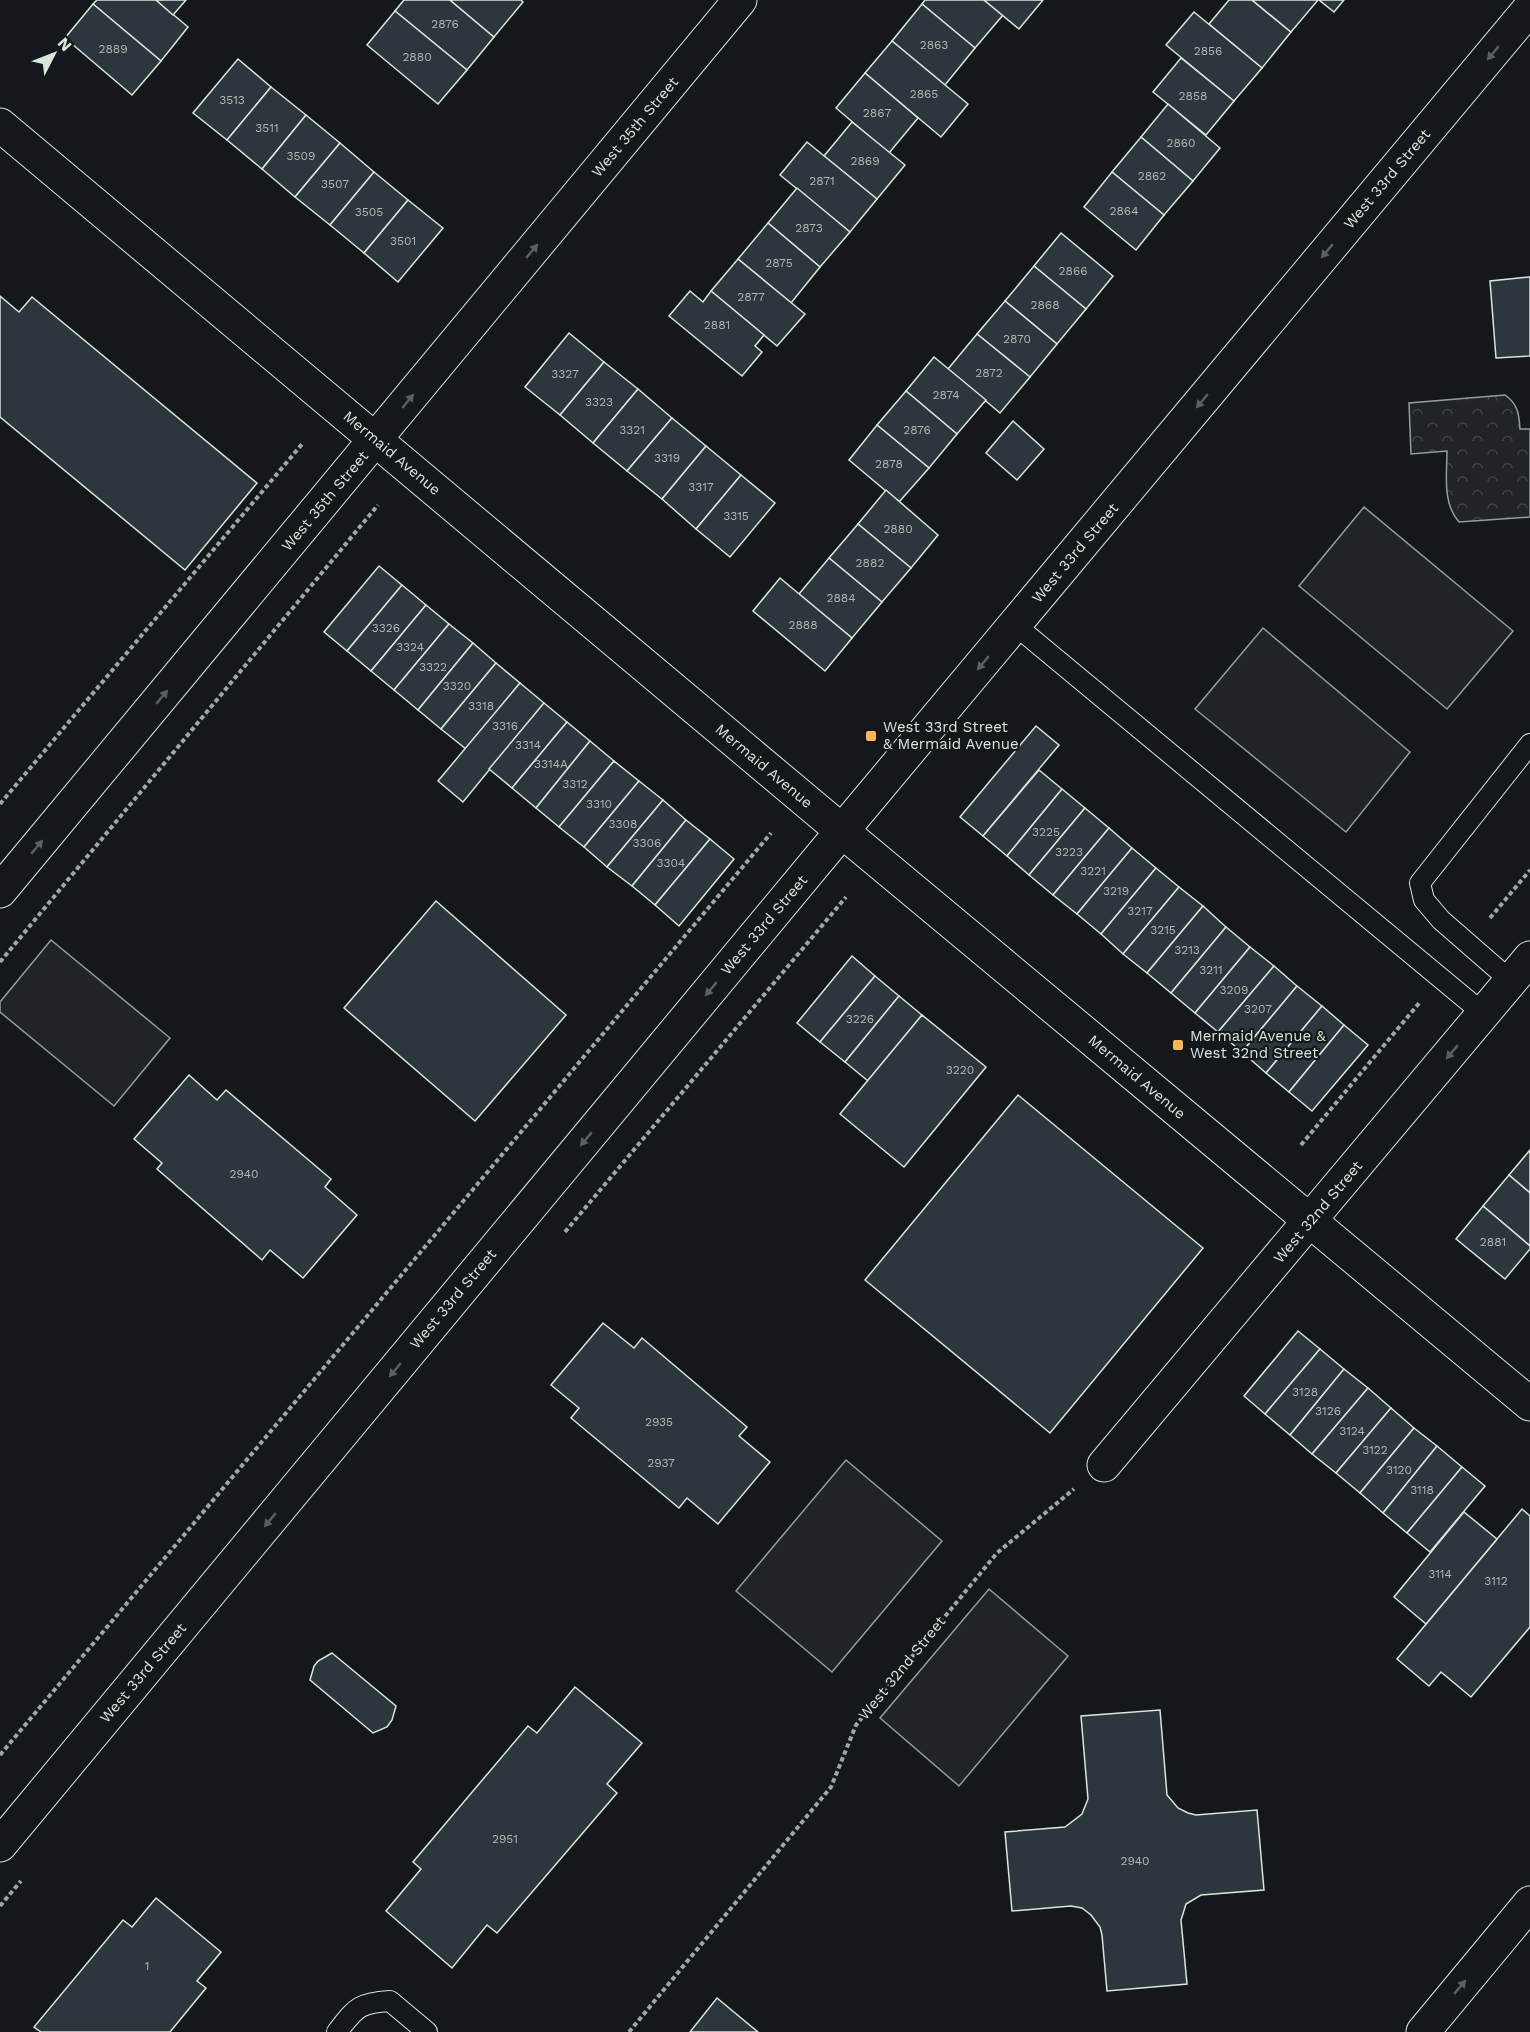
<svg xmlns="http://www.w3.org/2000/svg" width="1530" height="2032" font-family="'Work Sans',sans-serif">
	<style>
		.green { fill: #202428; stroke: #939e99; stroke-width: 1.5 }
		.park { fill: url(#park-crowns); stroke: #939e99; stroke-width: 1.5 }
		.building { fill: #2c363c; stroke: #d8e6dc; stroke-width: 1.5 }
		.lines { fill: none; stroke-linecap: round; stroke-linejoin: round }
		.lane-casing { stroke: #d8e6dc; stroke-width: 22 }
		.street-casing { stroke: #d8e6dc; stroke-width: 35 }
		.path { stroke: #9da8a2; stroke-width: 4; stroke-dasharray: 4.5 3; stroke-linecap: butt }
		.lane { stroke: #14181c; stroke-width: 20 }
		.street { stroke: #14181c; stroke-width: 33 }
		.oneway { fill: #59605f }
		.poi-dot { fill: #ffb74d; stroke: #14181c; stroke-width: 2 }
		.labels { text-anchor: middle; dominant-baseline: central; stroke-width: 4.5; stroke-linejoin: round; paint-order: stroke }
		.number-label { font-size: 12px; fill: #adbab4 }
		.street-label { font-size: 15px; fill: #d8e6dc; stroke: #14181c }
		.poi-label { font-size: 15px; fill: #d8e6dc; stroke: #14181c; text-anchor: start }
	</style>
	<defs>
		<pattern id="park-crowns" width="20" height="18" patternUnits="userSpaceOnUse" patternTransform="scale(1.5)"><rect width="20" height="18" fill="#202428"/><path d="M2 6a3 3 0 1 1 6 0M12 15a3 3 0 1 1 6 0" fill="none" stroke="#404447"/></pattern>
	</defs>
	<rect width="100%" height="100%" fill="#14181c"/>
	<g class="green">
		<polygon points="1364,507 1513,631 1447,709 1299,586"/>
		<polygon points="1263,628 1410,752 1346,832 1195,709"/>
		<polygon points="51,940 170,1038 114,1106 0,1012 0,1002"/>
		<polygon points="846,1460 942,1541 832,1672 736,1591"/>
		<polygon points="989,1589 1068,1656 959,1786 880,1718"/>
	</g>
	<path class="park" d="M1505,395C1518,404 1519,414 1520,429H1530V517L1459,522C1442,503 1447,474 1447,451L1411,454L1409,403Z"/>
	<g class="building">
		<polygon points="97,0 156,0 188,27 161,61 93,4"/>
		<polygon points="156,0 186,0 173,15"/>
		<polygon points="404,0 450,0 494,37 467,70 395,11"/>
		<polygon points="450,0 521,0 523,2 494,37"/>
		<polygon points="925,0 984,0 1003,15 975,48 922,4"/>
		<polygon points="984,0 1043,0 1019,29"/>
		<polygon points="1229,0 1252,0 1291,32 1262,68 1209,24"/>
		<polygon points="1252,0 1318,0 1291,32"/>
		<polygon points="1319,0 1344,0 1334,12"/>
		<polygon points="93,4 161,61 132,95 65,38"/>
		<polygon points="922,4 975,48 945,85 892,41"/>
		<polygon points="395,11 467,70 438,104 367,45"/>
		<polygon points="1194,12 1262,68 1234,101 1166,45"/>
		<polygon points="892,41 968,104 941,137 865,73"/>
		<polygon points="1181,58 1234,101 1206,135 1153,92"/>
		<polygon points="238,59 271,87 227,140 193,113"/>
		<polygon points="865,73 918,118 889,153 836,108"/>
		<polygon points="271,87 306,115 262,169 227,140"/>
		<polygon points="1168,104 1220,148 1193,181 1141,137"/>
		<polygon points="306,115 340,143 295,197 262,169"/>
		<polygon points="852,122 905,165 877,199 824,156"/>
		<polygon points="1141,137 1193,181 1164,215 1112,172"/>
		<polygon points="807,142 877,199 850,232 780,175"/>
		<polygon points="340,143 374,172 330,225 295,197"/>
		<polygon points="374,172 408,200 364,253 330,225"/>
		<polygon points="1112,172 1164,215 1136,250 1084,207"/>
		<polygon points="797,188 850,232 820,267 768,223"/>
		<polygon points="408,200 443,228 398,282 364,253"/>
		<polygon points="768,223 820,267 791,303 738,259"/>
		<polygon points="1061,233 1113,276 1086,309 1034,266"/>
		<polygon points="738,259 805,314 777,346 711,291"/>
		<polygon points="1034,266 1086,309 1057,344 1005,301"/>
		<polygon points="1529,277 1530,277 1530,356 1496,358 1490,281"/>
		<polygon points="690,291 703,302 711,291 764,335 755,346 762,352 742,376 669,316"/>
		<polygon points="0,296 19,312 32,297 257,483 185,570 0,417"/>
		<polygon points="1005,301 1057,344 1030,377 977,334"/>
		<polygon points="569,333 604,362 560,415 525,387"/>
		<polygon points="977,334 1030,377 1000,413 948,369"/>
		<polygon points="934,357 986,400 957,434 906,391"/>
		<polygon points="604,362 638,389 593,443 560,415"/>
		<polygon points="638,389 672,418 627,471 593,443"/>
		<polygon points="906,391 957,434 929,468 877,425"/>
		<polygon points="672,418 706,446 662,499 627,471"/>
		<polygon points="1013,421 1044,449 1017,480 986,453"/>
		<polygon points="877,425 929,468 899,502 849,460"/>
		<polygon points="706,446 741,475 696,529 662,499"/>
		<polygon points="741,475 775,503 730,557 696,529"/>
		<polygon points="886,490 938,535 911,568 858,524"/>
		<polygon points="858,524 911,568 882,602 829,558"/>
		<polygon points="829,558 882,602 852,638 799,594"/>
		<polygon points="379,566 402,585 347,651 324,632"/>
		<polygon points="780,578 852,638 825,671 753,611"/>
		<polygon points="402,585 426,605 371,671 347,651"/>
		<polygon points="426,605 449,624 394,690 371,671"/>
		<polygon points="449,624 473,643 418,710 394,690"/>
		<polygon points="473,643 496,663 441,729 418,710"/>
		<polygon points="496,663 520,683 466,749 441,729"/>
		<polygon points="520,683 544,703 463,802 438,781"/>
		<polygon points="544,703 567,722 512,788 489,769"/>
		<polygon points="567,722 590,741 536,808 512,788"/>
		<polygon points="1036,726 1059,745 983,836 960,817"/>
		<polygon points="590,741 614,761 559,827 536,808"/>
		<polygon points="614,761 639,781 584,847 559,827"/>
		<polygon points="1039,770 1062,789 1007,856 983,836"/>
		<polygon points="639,781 663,800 607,867 584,847"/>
		<polygon points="1062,789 1085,808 1029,875 1007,856"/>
		<polygon points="663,800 686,820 632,886 607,867"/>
		<polygon points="1085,808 1109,828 1053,895 1029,875"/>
		<polygon points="686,820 710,839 655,905 632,886"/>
		<polygon points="1109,828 1132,848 1077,914 1053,895"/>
		<polygon points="710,839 734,859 679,926 655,905"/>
		<polygon points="1132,848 1156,868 1101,934 1077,914"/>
		<polygon points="1156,868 1179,887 1123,954 1101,934"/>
		<polygon points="1179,887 1203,906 1147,973 1123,954"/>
		<polygon points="436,901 566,1015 475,1121 344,1008"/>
		<polygon points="1203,906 1226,927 1171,993 1147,973"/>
		<polygon points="1226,927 1250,947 1195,1013 1171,993"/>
		<polygon points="1250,947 1274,966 1218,1032 1195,1013"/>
		<polygon points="852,956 875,976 820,1042 797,1023"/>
		<polygon points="1274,966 1297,986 1242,1052 1218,1032"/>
		<polygon points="875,976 899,996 845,1062 820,1042"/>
		<polygon points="1297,986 1322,1006 1266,1073 1242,1052"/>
		<polygon points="899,996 922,1015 868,1081 845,1062"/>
		<polygon points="1322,1006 1344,1025 1289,1092 1266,1073"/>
		<polygon points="922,1015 986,1067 904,1167 840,1114"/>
		<polygon points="1344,1025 1368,1045 1312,1111 1289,1092"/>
		<polygon points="189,1075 217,1100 226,1090 331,1179 325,1187 357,1215 303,1278 270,1250 262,1260 157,1169 162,1163 134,1139"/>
		<polygon points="1018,1095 1203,1248 1050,1433 865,1280"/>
		<polygon points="1530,1150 1530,1193 1509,1175"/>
		<polygon points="1509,1175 1530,1193 1530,1246 1483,1206"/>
		<polygon points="1483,1206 1530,1246 1530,1249 1505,1279 1456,1239"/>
		<polygon points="603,1323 634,1348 642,1338 747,1427 739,1436 770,1462 718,1524 687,1498 679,1508 571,1418 579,1408 551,1385"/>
		<polygon points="1298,1331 1320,1349 1265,1414 1244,1396"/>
		<polygon points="1320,1349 1344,1369 1290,1435 1265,1414"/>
		<polygon points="1344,1369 1368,1388 1312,1454 1290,1435"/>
		<polygon points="1368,1388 1391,1408 1336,1473 1312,1454"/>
		<polygon points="1391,1408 1414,1428 1360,1493 1336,1473"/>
		<polygon points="1414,1428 1437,1446 1383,1513 1360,1493"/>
		<polygon points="1437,1446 1462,1467 1407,1533 1383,1513"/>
		<polygon points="1462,1467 1485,1486 1430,1552 1407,1533"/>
		<polygon points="1522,1509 1530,1516 1530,1627 1471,1697 1441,1672 1429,1686 1397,1659"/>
		<polygon points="1464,1512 1497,1539 1426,1624 1394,1597"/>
		<polygon points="332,1653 396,1706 392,1720 387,1727 373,1733 310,1680 314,1666 318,1661"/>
		<polygon points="575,1687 642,1743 607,1784 617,1793 497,1933 487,1925 452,1968 386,1911 421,1869 413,1862 528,1726 537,1733"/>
		<polygon points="1160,1710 1167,1795 1178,1808 1188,1813 1196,1815 1257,1810 1264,1890 1201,1895 1186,1904 1181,1920 1187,1984 1107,1991 1102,1935 1100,1927 1091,1915 1082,1908 1071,1906 1012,1911 1005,1832 1065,1827 1082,1814 1088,1799 1081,1716"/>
		<polygon points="156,1898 221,1952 197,1981 206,1988 170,2032 41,2032 34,2027 123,1920 132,1927"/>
		<polygon points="717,1998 758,2032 690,2032"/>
	</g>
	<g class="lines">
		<g class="lane-casing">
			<g id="lane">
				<polyline points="1015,625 1484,1014"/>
				<polyline points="1511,981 1441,920 1424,900 1420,883 1530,744"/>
				<path d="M337,2032C356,2008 358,2003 390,2001L427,2032"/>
			</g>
		</g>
		<g class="street-casing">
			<g id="street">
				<polyline points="0,125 842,831 1530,1404"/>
				<polyline points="0,891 740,0"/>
				<polyline points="1104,1465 1530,958"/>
				<polyline points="0,1845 842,831 1530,8"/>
				<polyline points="1423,2032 1530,1903"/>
			</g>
		</g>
		<g class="path">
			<polyline points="0,804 303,443"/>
			<polyline points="1490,918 1530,870"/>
			<polyline points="0,962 378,505"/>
			<polyline points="1301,1145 1420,1002"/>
			<polyline points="565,1232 846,897"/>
			<polyline points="0,1755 771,833"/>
			<polyline points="0,1906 21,1881"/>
			<polyline points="629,2032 831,1787 856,1725 997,1553 1074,1489"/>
		</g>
		<use href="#lane" class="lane"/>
		<use href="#street" class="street"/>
	</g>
	<defs><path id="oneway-solid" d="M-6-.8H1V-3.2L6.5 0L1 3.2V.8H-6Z" transform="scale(1.5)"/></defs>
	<g class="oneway">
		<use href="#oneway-solid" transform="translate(1493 53) rotate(130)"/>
		<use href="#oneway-solid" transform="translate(532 251) rotate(-50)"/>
		<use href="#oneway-solid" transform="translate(1327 251) rotate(130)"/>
		<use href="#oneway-solid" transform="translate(408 401) rotate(-51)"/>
		<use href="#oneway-solid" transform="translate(1202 401) rotate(130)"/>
		<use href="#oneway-solid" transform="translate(983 663) rotate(130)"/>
		<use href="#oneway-solid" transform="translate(162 697) rotate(-50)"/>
		<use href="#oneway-solid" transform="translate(37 847) rotate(-50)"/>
		<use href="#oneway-solid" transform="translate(711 989) rotate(130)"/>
		<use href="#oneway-solid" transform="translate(1452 1052) rotate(130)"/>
		<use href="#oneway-solid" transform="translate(586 1139) rotate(130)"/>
		<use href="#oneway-solid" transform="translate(395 1370) rotate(130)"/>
		<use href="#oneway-solid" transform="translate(270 1520) rotate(130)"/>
		<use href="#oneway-solid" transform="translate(1460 1987) rotate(-50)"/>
	</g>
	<g class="poi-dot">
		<rect x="865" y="730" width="12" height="12" rx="3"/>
		<rect x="1172" y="1039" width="12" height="12" rx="3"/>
	</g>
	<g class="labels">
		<g class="number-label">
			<text x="445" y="24">2876</text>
			<text x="934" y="45">2863</text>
			<text x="113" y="49">2889</text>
			<text x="1208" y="51">2856</text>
			<text x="417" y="57">2880</text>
			<text x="924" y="94">2865</text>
			<text x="1193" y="96">2858</text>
			<text x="232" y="100">3513</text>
			<text x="877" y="113">2867</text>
			<text x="267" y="128">3511</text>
			<text x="1181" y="143">2860</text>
			<text x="301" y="156">3509</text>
			<text x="865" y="161">2869</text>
			<text x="1152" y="176">2862</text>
			<text x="822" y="181">2871</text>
			<text x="335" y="184">3507</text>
			<text x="1124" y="211">2864</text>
			<text x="369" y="212">3505</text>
			<text x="809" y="228">2873</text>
			<text x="403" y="241">3501</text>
			<text x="779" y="263">2875</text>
			<text x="1073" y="271">2866</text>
			<text x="751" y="297">2877</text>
			<text x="1045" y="305">2868</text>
			<text x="717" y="325">2881</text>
			<text x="1017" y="339">2870</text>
			<text x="989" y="373">2872</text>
			<text x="565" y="374">3327</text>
			<text x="946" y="395">2874</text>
			<text x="599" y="402">3323</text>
			<text x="632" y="430">3321</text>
			<text x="917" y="430">2876</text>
			<text x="667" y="458">3319</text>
			<text x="889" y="464">2878</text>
			<text x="701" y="487">3317</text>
			<text x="736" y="516">3315</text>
			<text x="898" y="529">2880</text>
			<text x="870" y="563">2882</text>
			<text x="841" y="598">2884</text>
			<text x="803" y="625">2888</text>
			<text x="386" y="628">3326</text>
			<text x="410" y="647">3324</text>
			<text x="433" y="667">3322</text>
			<text x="457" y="686">3320</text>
			<text x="481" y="706">3318</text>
			<text x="505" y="726">3316</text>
			<text x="528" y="745">3314</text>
			<text x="551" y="764">3314A</text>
			<text x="575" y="784">3312</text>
			<text x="599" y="804">3310</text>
			<text x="623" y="824">3308</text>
			<text x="1046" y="832">3225</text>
			<text x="647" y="843">3306</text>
			<text x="1069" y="852">3223</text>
			<text x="671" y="863">3304</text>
			<text x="1093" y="871">3221</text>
			<text x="1116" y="891">3219</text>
			<text x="1140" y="911">3217</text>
			<text x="1163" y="930">3215</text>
			<text x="1187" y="950">3213</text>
			<text x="1211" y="970">3211</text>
			<text x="1234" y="990">3209</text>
			<text x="1258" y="1009">3207</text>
			<text x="860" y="1019">3226</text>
			<text x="960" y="1070">3220</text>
			<text x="244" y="1174">2940</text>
			<text x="1493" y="1242">2881</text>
			<text x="1305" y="1392">3128</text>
			<text x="1328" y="1411">3126</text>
			<text x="659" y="1422">2935</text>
			<text x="1352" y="1431">3124</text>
			<text x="1375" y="1450">3122</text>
			<text x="661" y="1463">2937</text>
			<text x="1399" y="1470">3120</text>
			<text x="1422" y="1490">3118</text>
			<text x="1440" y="1574">3114</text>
			<text x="1496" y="1581">3112</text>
			<text x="505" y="1839">2951</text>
			<text x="1135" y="1861">2940</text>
			<text x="147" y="1966">1</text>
		</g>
		<g class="street-label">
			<text transform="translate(635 127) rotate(-50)">West 35th Street</text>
			<text transform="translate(1387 179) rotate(-50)">West 33rd Street</text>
			<text transform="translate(392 453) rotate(40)">Mermaid Avenue</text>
			<text transform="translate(325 501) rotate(-50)">West 35th Street</text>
			<text transform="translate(1075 553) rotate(-50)">West 33rd Street</text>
			<text transform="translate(764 766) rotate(40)">Mermaid Avenue</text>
			<text transform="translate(764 925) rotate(-50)">West 33rd Street</text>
			<text transform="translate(1137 1077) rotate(40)">Mermaid Avenue</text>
			<text transform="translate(1318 1212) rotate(-50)">West 32nd Street</text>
			<text transform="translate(453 1299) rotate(-50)">West 33rd Street</text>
			<text transform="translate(902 1668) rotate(-51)">West 32nd Street</text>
			<text transform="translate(143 1673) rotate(-50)">West 33rd Street</text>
		</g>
		<g class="poi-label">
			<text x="883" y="727">West 33rd Street<tspan x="883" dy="17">&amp; Mermaid Avenue</tspan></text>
			<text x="1190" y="1036">Mermaid Avenue &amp;<tspan x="1190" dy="17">West 32nd Street</tspan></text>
		</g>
	</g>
	<g transform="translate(54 54) rotate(48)" stroke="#14181c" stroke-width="4.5" paint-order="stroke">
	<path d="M0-4.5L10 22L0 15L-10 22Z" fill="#d8e6dc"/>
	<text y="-9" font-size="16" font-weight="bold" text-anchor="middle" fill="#d8e6dc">N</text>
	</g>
</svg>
